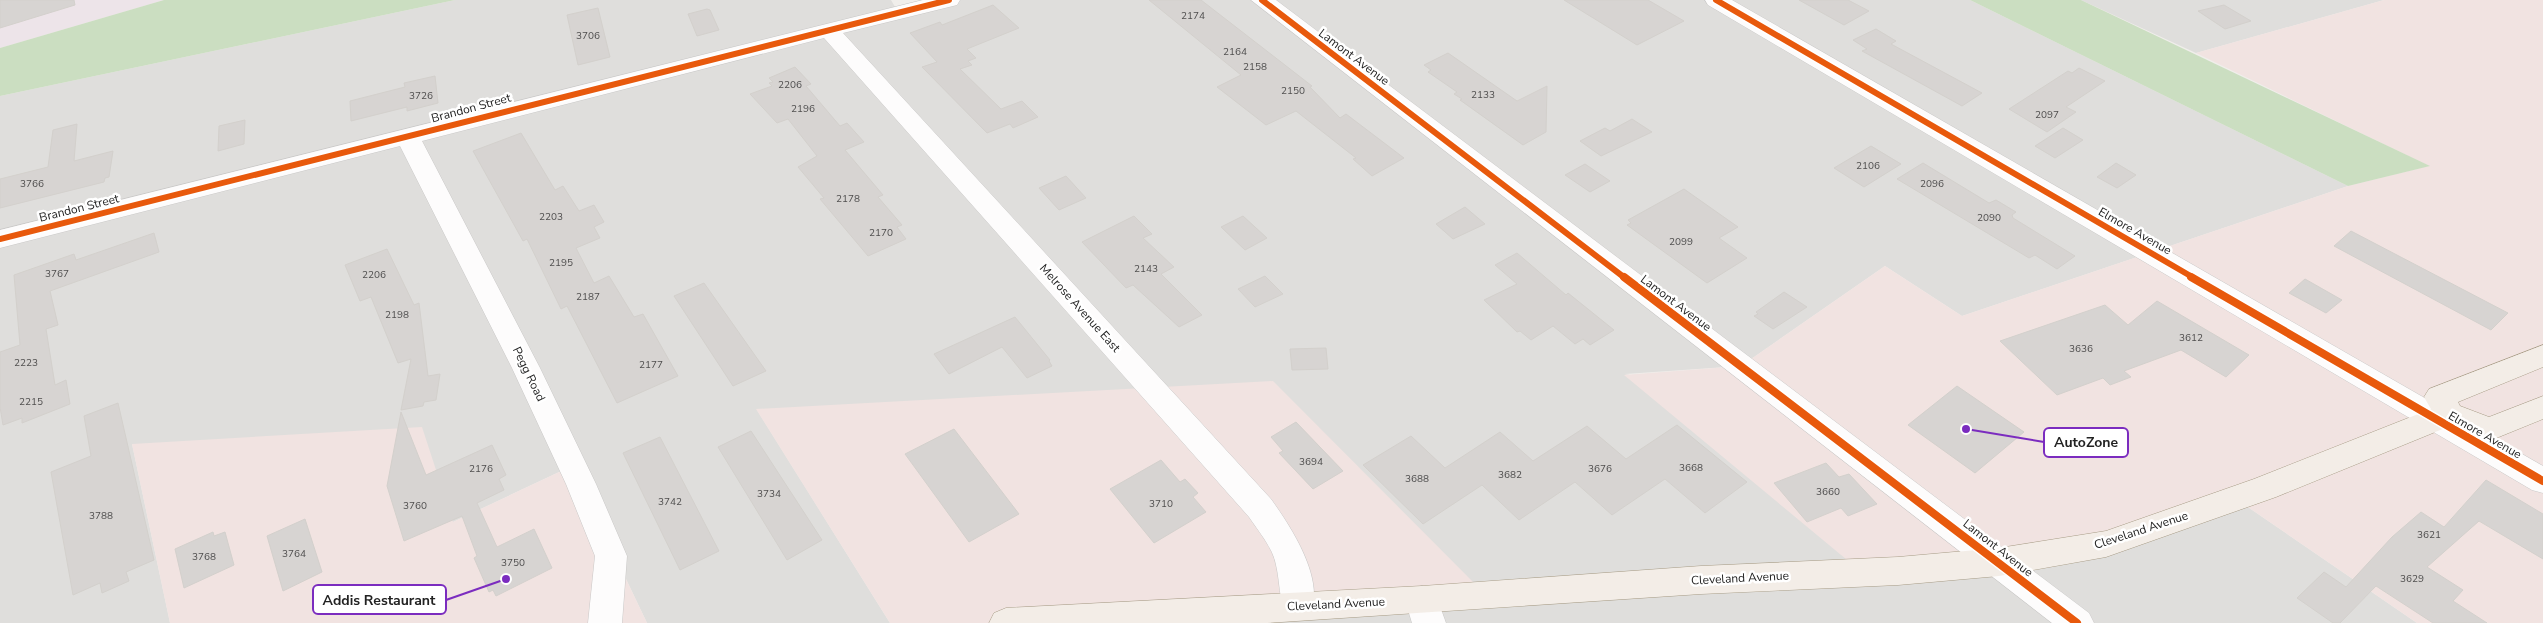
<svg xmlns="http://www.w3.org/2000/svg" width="2543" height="623" font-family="'Nunito Sans',sans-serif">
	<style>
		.residential { fill: #dfdedc }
		.commercial { fill: #f1e3e1 }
		.industrial { fill: #ede4e9 }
		.forest { fill: #cbdec1 }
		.building { fill: #d7d4d2; stroke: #d3d0cc }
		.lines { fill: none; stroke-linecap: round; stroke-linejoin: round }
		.minor-casing { stroke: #c9c8c7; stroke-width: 1 }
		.major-casing { stroke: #a79c86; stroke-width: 1 }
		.minor { fill: #fdfcfc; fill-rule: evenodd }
		.major { fill: #f3ede7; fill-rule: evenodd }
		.cycleway-far1-casing { stroke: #fff; stroke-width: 9 }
		.cycleway-casing { stroke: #fff; stroke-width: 11 }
		.cycleway-far1 { stroke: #e8590c; stroke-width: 6 }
		.cycleway { stroke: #e8590c; stroke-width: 8 }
		.labels { text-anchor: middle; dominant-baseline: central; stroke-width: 5; stroke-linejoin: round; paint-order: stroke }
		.number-label { font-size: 10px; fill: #4f4e4e }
		.street-label { font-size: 12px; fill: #222; stroke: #fff }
		.leader { fill: none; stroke: #7b2cbf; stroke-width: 2 }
		.callout-dot { fill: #7b2cbf; stroke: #fff; stroke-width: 2 }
		.callout { fill: #fff; stroke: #7b2cbf; stroke-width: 2 }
		.callout-label { font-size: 14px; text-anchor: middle; font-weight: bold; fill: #222 }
	</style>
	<rect width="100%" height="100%" fill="#f0eeeb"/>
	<g class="residential">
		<polygon points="455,0 891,0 898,12 946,0 1970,0 2348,186 1962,316 1885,266 1741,366 1625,374 2239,501 2417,623 1064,623 757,410 890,623 647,623 572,466 453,522 132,444 170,623 0,623 0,96"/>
		<polygon points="2081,0 2384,0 2196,53"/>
	</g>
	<g class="commercial">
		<polygon points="2384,0 2543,0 2543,623 2417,623 2239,501 2091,551 1864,574 1624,375 1741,366 1885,266 1962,316 2348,186 2429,166 2196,53"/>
		<polygon points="1273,381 1487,596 1064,623 890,623 756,409"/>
		<polygon points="422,427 453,522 572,466 647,623 170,623 132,444"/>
	</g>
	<polygon class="industrial" points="0,0 164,0 0,48"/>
	<g class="forest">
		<polygon points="164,0 455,0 0,96 0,48"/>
		<polygon points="1970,0 2081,0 2430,166 2348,186"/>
	</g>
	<g class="building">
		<polygon points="0,0 74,0 75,5 0,28"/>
		<polygon points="1149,0 1201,0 1312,86 1310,87 1340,118 1346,114 1404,158 1372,176 1353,159 1356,158 1296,111 1266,125 1217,87 1241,75"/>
		<polygon points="1564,0 1648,0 1684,21 1637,45"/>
		<polygon points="1799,0 1848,0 1869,11 1844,25"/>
		<polygon points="993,5 1019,28 967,49 976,58 968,61 972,65 960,69 1001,109 1022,101 1038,117 1013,128 1010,124 987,133 922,67 937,62 910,33 940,22 942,25"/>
		<polygon points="2224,5 2251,21 2225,29 2198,11"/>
		<polygon points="598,8 610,57 578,65 567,15"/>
		<polygon points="707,9 710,10 719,30 697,36 688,14"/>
		<polygon points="1876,29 1896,41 1891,44 1982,93 1962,106 1862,51 1867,49 1853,40"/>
		<polygon points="1448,53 1517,101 1547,86 1546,132 1523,145 1460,100 1462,99 1454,94 1457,92 1428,72 1431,70 1424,65"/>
		<polygon points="795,67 811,84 806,86 840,126 847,123 864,142 845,150 883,195 878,197 902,225 897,227 906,239 868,256 820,199 824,198 798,167 817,156 788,119 777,123 750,94 772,86 769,83 773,82 769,78"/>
		<polygon points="2079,68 2105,81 2066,107 2076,112 2047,132 2009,109 2068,71 2072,73"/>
		<polygon points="435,76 438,103 407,111 407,107 351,121 350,101 405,87 404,83"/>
		<polygon points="1632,119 1652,132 1601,156 1580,141 1605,128 1610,131"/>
		<polygon points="245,120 244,144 218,151 219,126"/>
		<polygon points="77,124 74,161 113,151 109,177 105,178 104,182 0,208 0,179 48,167 53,130"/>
		<polygon points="2063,128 2083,140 2055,158 2035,146"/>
		<polygon points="521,133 555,190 563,186 579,211 594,205 604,222 594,227 600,238 576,248 594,283 609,276 634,317 643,314 678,376 617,403 567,306 561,309 527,239 523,241 473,151"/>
		<polygon points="1871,146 1901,164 1864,187 1834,168"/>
		<polygon points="1923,163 1989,203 1996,200 2016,212 2012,215 2013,218 2075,256 2057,269 2035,255 2029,258 1897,179"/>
		<polygon points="2116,163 2136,175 2117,188 2097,177"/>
		<polygon points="1585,164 1610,181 1590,192 1565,175"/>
		<polygon points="1066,176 1086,198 1059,210 1039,188"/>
		<polygon points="1684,189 1738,227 1719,238 1747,258 1707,283 1627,225 1631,223 1628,220"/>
		<polygon points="1465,207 1485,224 1453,239 1436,224"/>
		<polygon points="1134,216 1152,234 1143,238 1174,267 1161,274 1202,315 1179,327 1133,285 1126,288 1082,242"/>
		<polygon points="1243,216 1267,238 1245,250 1221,227"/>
		<polygon points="2351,231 2508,313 2491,330 2334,246"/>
		<polygon points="154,233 159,252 50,291 58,325 46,329 55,385 66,380 70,404 22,423 22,418 3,425 0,407 0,352 20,345 14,275 74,254 76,260"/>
		<polygon points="387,249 414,305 419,303 428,376 440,374 436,400 424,402 423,406 401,410 411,359 398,363 371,297 360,301 345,265"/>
		<polygon points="1517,253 1566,295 1568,293 1614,330 1590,345 1583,339 1575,344 1553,326 1531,340 1520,331 1517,332 1484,300 1517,284 1495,265"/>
		<polygon points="1265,276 1283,294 1255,307 1238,289"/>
		<polygon points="2305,279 2342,300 2326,313 2289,293"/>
		<polygon points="704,283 766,371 733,386 674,296"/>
		<polygon points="1784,292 1807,307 1773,329 1754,316 1758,314 1756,312"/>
		<polygon points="2157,301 2249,355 2226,377 2181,350 2124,371 2131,377 2110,385 2103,378 2057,395 2000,341 2105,305 2128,325"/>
		<polygon points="1015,317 1050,360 1049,361 1052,366 1027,378 1002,347 949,374 934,354"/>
		<polygon points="1326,348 1328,369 1292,370 1290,349"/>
		<polygon points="1957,386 2024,432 1975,473 1908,425"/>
		<polygon points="118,403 154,560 126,572 129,581 102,593 100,583 73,595 51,472 91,456 84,416"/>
		<polygon points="401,412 426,475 492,445 506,475 499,479 504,490 477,503 497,547 534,529 552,568 496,596 493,590 489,592 474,558 477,556 462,516 404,541 387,486"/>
		<polygon points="1296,422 1343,471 1313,489 1279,453 1283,451 1271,437"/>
		<polygon points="1677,425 1747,482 1705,513 1665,479 1612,515 1575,482 1519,520 1482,485 1423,524 1363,465 1411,436 1445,468 1500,432 1533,461 1587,426 1626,459"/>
		<polygon points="954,429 1019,514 969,542 905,454"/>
		<polygon points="751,431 822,540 787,560 718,447"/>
		<polygon points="660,437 719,551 680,570 623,453"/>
		<polygon points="1161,460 1180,482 1185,479 1198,493 1193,497 1206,512 1154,543 1110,489"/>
		<polygon points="1826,463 1839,477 1849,474 1877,504 1848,516 1841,508 1807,522 1774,483"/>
		<polygon points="2486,480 2543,514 2543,559 2479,521 2427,567 2463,590 2453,601 2487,623 2433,623 2376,586 2340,623 2333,623 2297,598 2324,572 2346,587 2392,537 2421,512 2444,527"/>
		<polygon points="305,519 322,572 283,591 267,536"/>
		<polygon points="213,532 214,536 225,532 234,565 184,588 175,549"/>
	</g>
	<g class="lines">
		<g class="minor-casing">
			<g id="minor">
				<path d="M923,0H960L957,5L843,33L1271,499C1291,527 1326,580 1310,615L1298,619L1286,615C1279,599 1280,582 1276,565C1273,548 1259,532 1249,517L824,38L422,141L540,368L596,484L627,556L622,623H588L595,556L566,484L512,368L400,146L0,248V230Z"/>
				<polygon points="1251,0 1276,0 2089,613 2094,623 2052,623"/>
				<polygon points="1705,0 1732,0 2543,466 2543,493 2532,490 1708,5"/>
				<polygon points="1422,586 1434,590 1446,623 1412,623 1405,600 1410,590"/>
			</g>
		</g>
		<g class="major-casing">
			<polygon id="major" points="2543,345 2543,367 2458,402 2460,406 2489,417 2543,396 2543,419 2489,441 2450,426 2276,497 2106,557 1999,576 1898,585 1701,594 1267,623 989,623 994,613 1006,608 1422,586 1701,566 1898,557 1999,548 2106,531 2254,479 2431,409 2424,397 2429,389"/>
		</g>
		<use href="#minor" class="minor"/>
		<use href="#major" class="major"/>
		<g class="cycleway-far1-casing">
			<g id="cycleway-far1">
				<polyline points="1262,0 1625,278"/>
				<polyline points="1716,0 2194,278"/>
				<polyline points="0,239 949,0"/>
			</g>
		</g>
		<g class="cycleway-casing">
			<g id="cycleway">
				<polyline points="1624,277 2077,623"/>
				<polyline points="2191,277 2543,481"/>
			</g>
		</g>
		<use href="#cycleway-far1" class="cycleway-far1"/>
		<use href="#cycleway" class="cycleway"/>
	</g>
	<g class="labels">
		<g class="number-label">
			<text x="1193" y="16">2174</text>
			<text x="588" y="36">3706</text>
			<text x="1235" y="52">2164</text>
			<text x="1255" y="67">2158</text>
			<text x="790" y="85">2206</text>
			<text x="1293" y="91">2150</text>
			<text x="1483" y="95">2133</text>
			<text x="421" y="96">3726</text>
			<text x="803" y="109">2196</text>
			<text x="2047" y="115">2097</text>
			<text x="1868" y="166">2106</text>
			<text x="32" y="184">3766</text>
			<text x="1932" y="184">2096</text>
			<text x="848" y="199">2178</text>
			<text x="551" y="217">2203</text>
			<text x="1989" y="218">2090</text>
			<text x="881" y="233">2170</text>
			<text x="1681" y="242">2099</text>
			<text x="561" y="263">2195</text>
			<text x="1146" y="269">2143</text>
			<text x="57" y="274">3767</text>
			<text x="374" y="275">2206</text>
			<text x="588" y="297">2187</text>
			<text x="397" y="315">2198</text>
			<text x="2191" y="338">3612</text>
			<text x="2081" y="349">3636</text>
			<text x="26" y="363">2223</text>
			<text x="651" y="365">2177</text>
			<text x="31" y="402">2215</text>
			<text x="1311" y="462">3694</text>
			<text x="1691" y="468">3668</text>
			<text x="481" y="469">2176</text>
			<text x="1600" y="469">3676</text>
			<text x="1510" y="475">3682</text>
			<text x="1417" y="479">3688</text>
			<text x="1828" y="492">3660</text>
			<text x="769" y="494">3734</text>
			<text x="670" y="502">3742</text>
			<text x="1161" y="504">3710</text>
			<text x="415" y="506">3760</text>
			<text x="101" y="516">3788</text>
			<text x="2429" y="535">3621</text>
			<text x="294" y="554">3764</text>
			<text x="204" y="557">3768</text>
			<text x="513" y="563">3750</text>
			<text x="2412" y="579">3629</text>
		</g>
		<g class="street-label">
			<text transform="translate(1354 57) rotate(37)">Lamont Avenue</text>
			<text transform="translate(471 108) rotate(-15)">Brandon Street</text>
			<text transform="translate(79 208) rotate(-14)">Brandon Street</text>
			<text transform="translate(2135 231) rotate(30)">Elmore Avenue</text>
			<text transform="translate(1676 303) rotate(37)">Lamont Avenue</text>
			<text transform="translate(1080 308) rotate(48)">Melrose Avenue East</text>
			<text transform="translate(529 374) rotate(64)">Pegg Road</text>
			<text transform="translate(2485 435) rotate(30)">Elmore Avenue</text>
			<text transform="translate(2141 530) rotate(-18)">Cleveland Avenue</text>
			<text transform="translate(1998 548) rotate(38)">Lamont Avenue</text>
			<text transform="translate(1740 578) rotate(-3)">Cleveland Avenue</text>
			<text transform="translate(1336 604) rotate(-3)">Cleveland Avenue</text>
		</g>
	</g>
	<path class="leader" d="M1966 429L2044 442M506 579L446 600"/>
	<g class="callout-dot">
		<circle cx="1966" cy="429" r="5"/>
		<circle cx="506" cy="579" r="5"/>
	</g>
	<g class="callout">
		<rect x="2044" y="428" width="84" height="29" rx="5"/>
		<rect x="313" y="585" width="133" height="29" rx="5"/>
	</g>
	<g class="callout-label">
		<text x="2086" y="447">AutoZone</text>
		<text x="379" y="605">Addis Restaurant</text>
	</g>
</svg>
